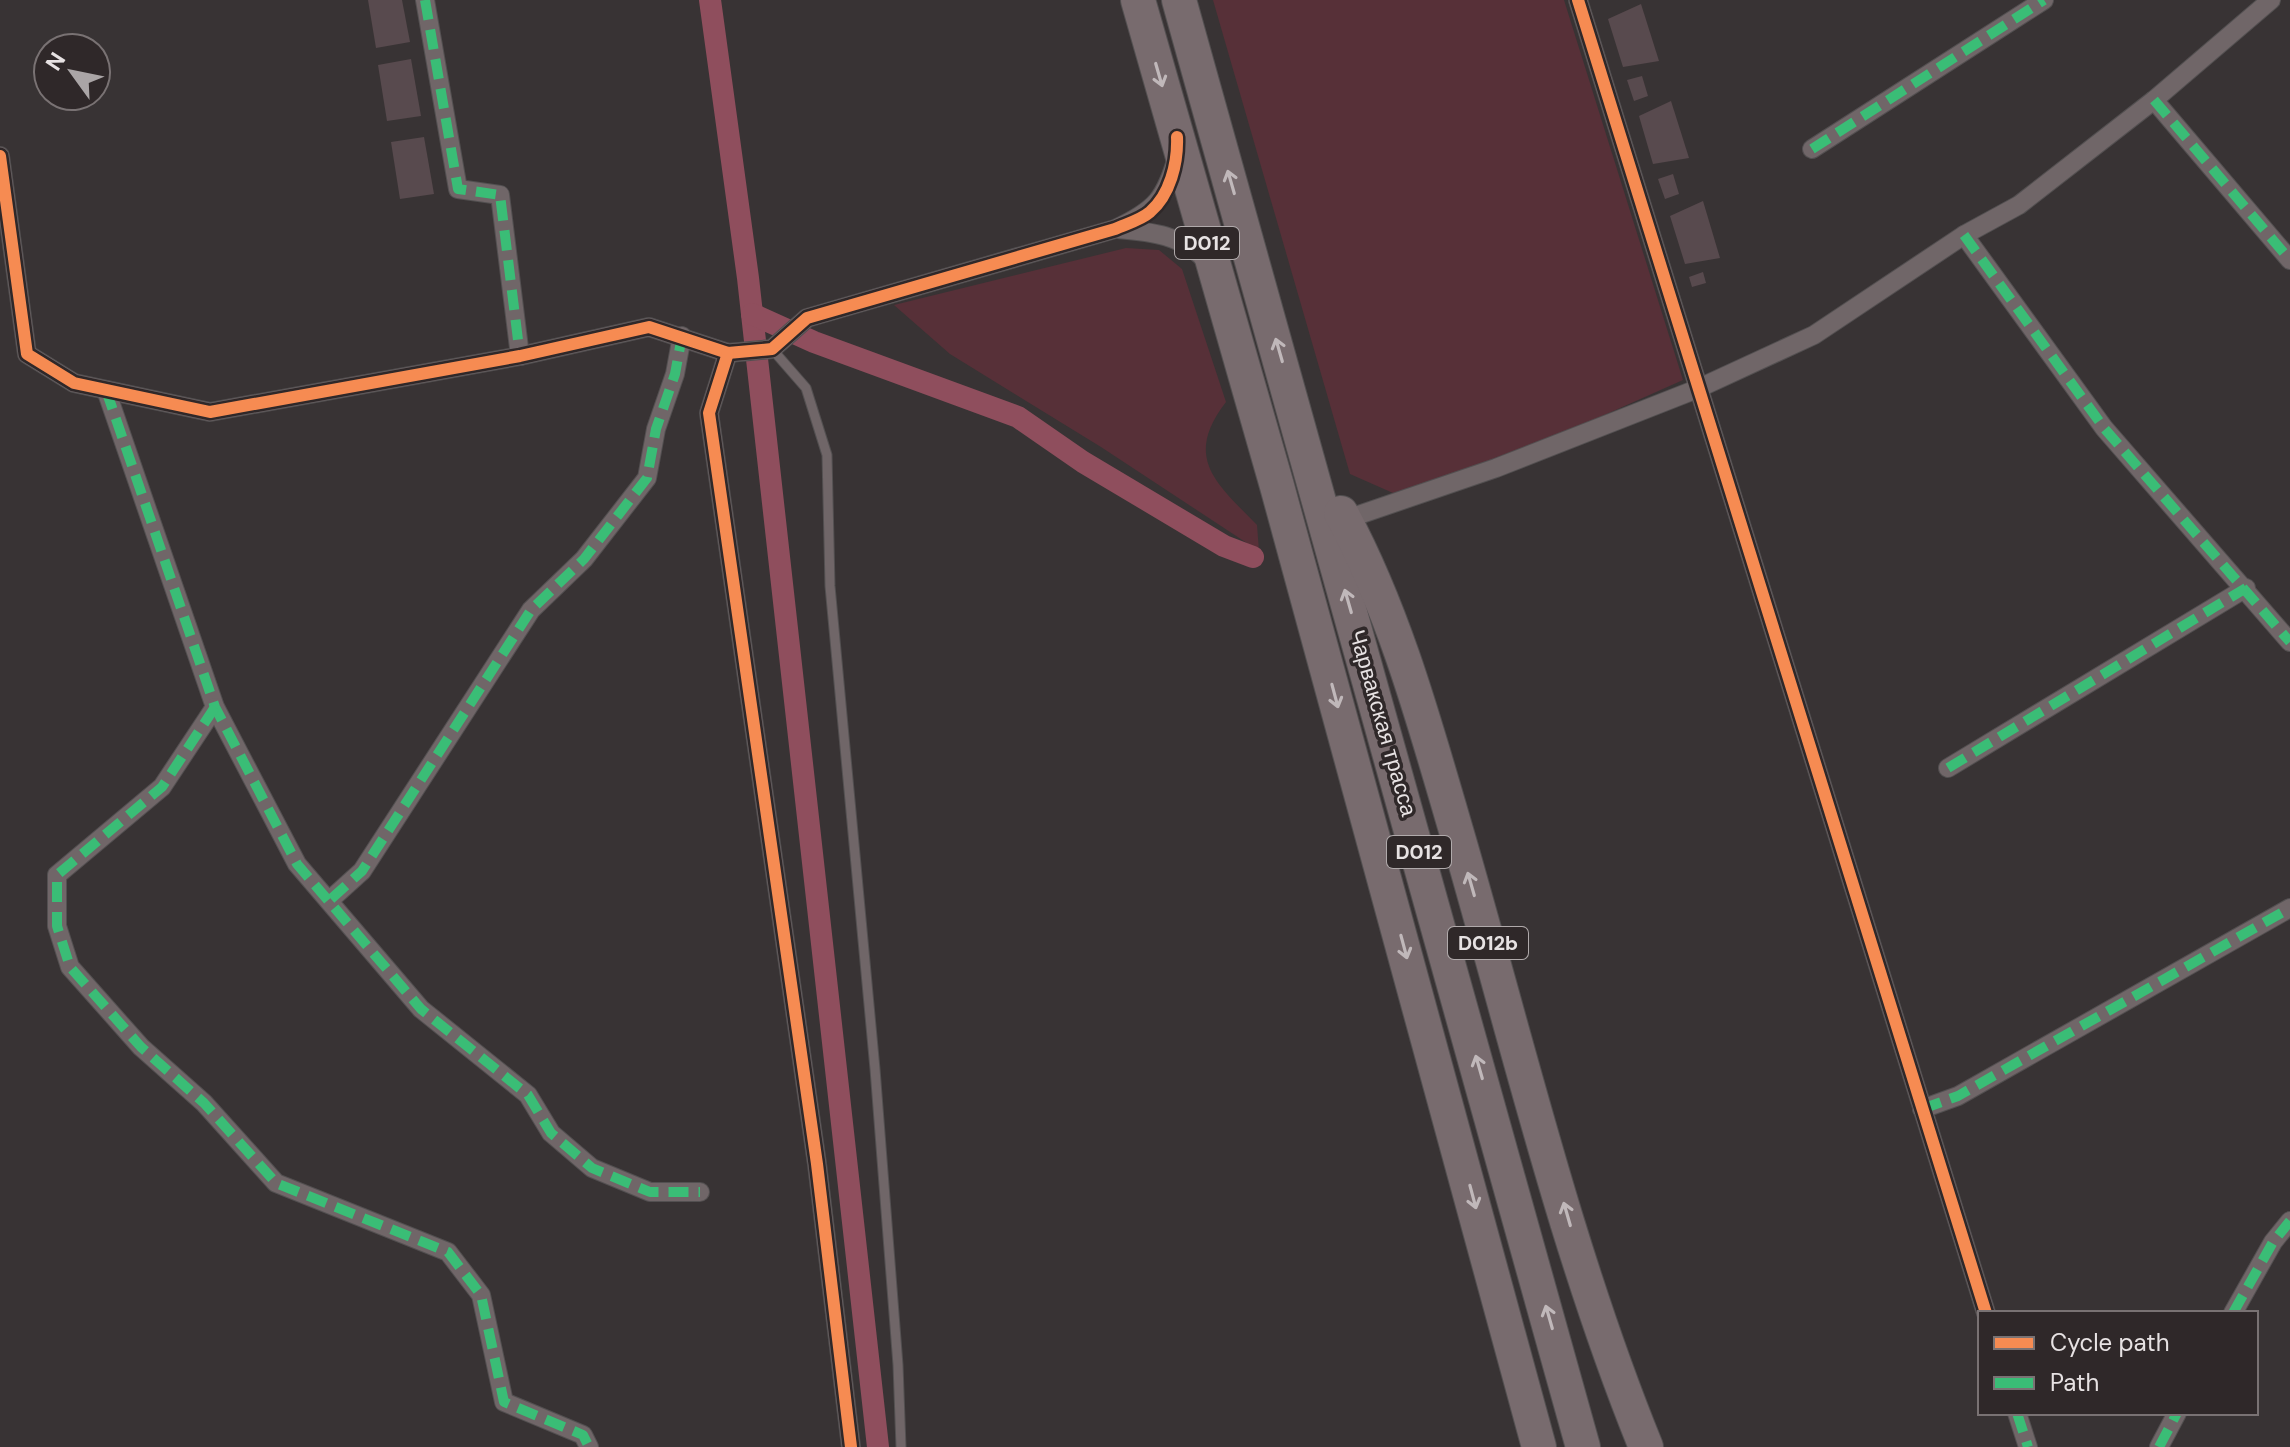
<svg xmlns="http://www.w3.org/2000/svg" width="2290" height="1447" font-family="'DM Sans',sans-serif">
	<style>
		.green { fill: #573038 }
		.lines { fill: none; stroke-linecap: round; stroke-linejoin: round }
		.canal { stroke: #8f4e5d; stroke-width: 22 }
		.building { fill: #584a4e }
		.lane-casing { stroke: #535051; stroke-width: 11 }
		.street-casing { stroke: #535051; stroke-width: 20 }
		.highway-casing { stroke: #535051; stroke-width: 36 }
		.lane { stroke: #706668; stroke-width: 9 }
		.street { stroke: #706668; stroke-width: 18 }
		.highway { stroke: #786b6e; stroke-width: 34 }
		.quiet { stroke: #3abd76; stroke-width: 10; stroke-dasharray: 20 10; stroke-linecap: butt }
		.cycleway-casing { stroke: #2f2829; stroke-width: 17 }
		.cycleway { stroke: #f68b52; stroke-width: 12 }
		.oneway { stroke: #c0b8ba }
		.labels { text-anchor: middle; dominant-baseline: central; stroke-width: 7; stroke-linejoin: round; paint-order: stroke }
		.shield { fill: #2f2829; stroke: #b0aaab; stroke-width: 2 }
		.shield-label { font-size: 20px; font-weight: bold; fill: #e7e2e3 }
		.street-label { font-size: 22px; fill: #e7e2e3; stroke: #2f2829 }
	</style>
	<rect width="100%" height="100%" fill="#383334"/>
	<g class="green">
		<polygon points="1213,0 1564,0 1683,380 1519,453 1436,485 1393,493 1350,474"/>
		<path d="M1126,248L1159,250L1182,269L1226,402C1183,458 1216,483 1257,525L1259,551L1101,447L950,354L894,305Z"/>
	</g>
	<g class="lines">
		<g class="canal">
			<polyline points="710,0 748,278 878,1447"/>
			<polyline points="752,314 814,342 1018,417 1083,462 1224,546 1253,557"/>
		</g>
	</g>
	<g class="building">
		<polygon points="368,0 402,0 410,42 376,48"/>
		<polygon points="1641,4 1659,61 1623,67 1608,19"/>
		<polygon points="411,59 421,116 387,121 378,65"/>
		<polygon points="1642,76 1648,96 1634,101 1627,80"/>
		<polygon points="1671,101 1689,158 1653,164 1639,116"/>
		<polygon points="424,137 434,194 400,199 391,142"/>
		<polygon points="1673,174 1679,194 1665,199 1658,179"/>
		<polygon points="1703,201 1720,258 1685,264 1670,216"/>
		<polygon points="1703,272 1706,283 1692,287 1689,277"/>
	</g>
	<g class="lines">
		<g class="lane-casing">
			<polyline id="lane" points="772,349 806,388 827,455 830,586 875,1069 898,1365 901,1447"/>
		</g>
		<g class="street-casing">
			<g id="street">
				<polyline points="425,0 458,189 500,195 520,356"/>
				<polyline points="1578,0 1986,1313"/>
				<polyline points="2154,100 2290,260"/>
				<polyline points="1812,149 2044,0"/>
				<path d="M0,156L27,354L74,383L210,412L520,356L649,327L728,353L772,349L807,318L1115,229C1156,210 1166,198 1178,154"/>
				<path d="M1118,229C1153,232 1181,235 1207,261"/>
				<polyline points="1964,235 2104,428 2290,642"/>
				<polyline points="728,353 709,413 817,1164 851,1447"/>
				<polyline points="106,390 215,707 297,864 421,1009 528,1095 551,1133 592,1168 650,1192 700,1192"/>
				<polyline points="1344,520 1496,468 1697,389 1814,335 1964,235 2019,205 2154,100 2271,0"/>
				<polyline points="215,707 162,787 57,875 57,926 70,967 141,1047 204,1103 276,1183 448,1252 481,1295 504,1402 583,1435 589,1447"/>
				<polyline points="1948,768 2246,588"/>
				<polyline points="331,899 362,871 531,610 584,559 647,478 656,429 675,374 682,336"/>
				<polyline points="1922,1109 1958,1096 2290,908"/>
				<polyline points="2233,1313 2273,1242 2290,1221"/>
				<polyline points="2017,1413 2028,1447"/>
				<polyline points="2159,1447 2177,1413"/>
			</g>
		</g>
		<g class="highway-casing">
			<g id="highway">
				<polyline points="1138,0 1277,486 1539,1447"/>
				<polyline points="1179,0 1583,1447"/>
				<path d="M1341,513C1397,617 1427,732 1460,844C1518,1045 1567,1253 1646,1447"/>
			</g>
		</g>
		<use href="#lane" class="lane"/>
		<use href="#street" class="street"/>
		<use href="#highway" class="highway"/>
		<g class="quiet">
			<polyline points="425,0 458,189 500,195 520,356"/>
			<polyline points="2154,100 2290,260"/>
			<polyline points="1812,149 2044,0"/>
			<polyline points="1964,235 2104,428 2290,642"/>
			<polyline points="106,390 215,707 297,864 421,1009 528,1095 551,1133 592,1168 650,1192 700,1192"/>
			<polyline points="215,707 162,787 57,875 57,926 70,967 141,1047 204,1103 276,1183 448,1252 481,1295 504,1402 583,1435 589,1447"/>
			<polyline points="1948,768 2246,588"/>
			<polyline points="331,899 362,871 531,610 584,559 647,478 656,429 675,374 682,336 678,335"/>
			<polyline points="1922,1109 1958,1096 2290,908"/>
			<polyline points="2233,1313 2273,1242 2290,1221"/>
			<polyline points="2017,1413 2028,1447"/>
			<polyline points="2159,1447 2177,1413"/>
		</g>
		<g class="cycleway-casing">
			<g id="cycleway">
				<polyline points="1578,0 1986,1313"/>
				<path d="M0,156L27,354L74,383L210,412L520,356L649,327L728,353L772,349L807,318L1115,229C1126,224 1141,220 1150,212C1170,195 1178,163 1177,137"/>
				<polyline points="728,353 709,413 817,1164 851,1447"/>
			</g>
		</g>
		<use href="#cycleway" class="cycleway"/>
	</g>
	<defs><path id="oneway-shaft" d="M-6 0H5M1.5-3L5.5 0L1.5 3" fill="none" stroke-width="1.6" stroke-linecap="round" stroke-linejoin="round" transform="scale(2)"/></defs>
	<g class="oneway">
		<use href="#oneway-shaft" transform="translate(1159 75) rotate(74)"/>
		<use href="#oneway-shaft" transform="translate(1231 182) rotate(-106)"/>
		<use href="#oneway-shaft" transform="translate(1279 350) rotate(-106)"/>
		<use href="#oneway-shaft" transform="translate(1348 601) rotate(-106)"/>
		<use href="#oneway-shaft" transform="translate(1335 696) rotate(75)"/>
		<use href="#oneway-shaft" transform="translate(1471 884) rotate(-106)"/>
		<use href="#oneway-shaft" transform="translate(1404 947) rotate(75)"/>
		<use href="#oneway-shaft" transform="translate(1479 1067) rotate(-106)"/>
		<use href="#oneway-shaft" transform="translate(1473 1197) rotate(75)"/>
		<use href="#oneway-shaft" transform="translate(1567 1214) rotate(-106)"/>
		<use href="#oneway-shaft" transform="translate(1549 1317) rotate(-106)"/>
	</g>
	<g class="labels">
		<g class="shield">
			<rect x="1175" y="227" width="64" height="32" rx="6"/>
			<rect x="1387" y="836" width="64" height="32" rx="6"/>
			<rect x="1448" y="927" width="80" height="32" rx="6"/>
		</g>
		<g class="shield-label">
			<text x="1207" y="243">D012</text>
			<text x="1419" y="852">D012</text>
			<text x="1488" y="943">D012b</text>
		</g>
		<g class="street-label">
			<text transform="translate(1383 723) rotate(74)">Чарвакская трасса</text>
		</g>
	</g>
	<rect x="1978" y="1311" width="280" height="104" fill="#2f2829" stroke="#797273" stroke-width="2"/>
	<rect x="1994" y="1337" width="40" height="12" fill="#f68b52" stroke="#797273" stroke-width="2"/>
	<text x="2050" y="1351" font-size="24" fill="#e7e2e3">Cycle path</text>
	<rect x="1994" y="1377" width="40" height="12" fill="#3abd76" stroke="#797273" stroke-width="2"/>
	<text x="2050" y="1391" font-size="24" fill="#e7e2e3">Path</text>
	<g transform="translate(72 72) rotate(303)"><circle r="38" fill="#2f2829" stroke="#797273" stroke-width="2"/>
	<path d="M0-6L14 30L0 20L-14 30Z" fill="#aaa5a6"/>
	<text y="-12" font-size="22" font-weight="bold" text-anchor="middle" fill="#e7e2e3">N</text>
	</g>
</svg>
